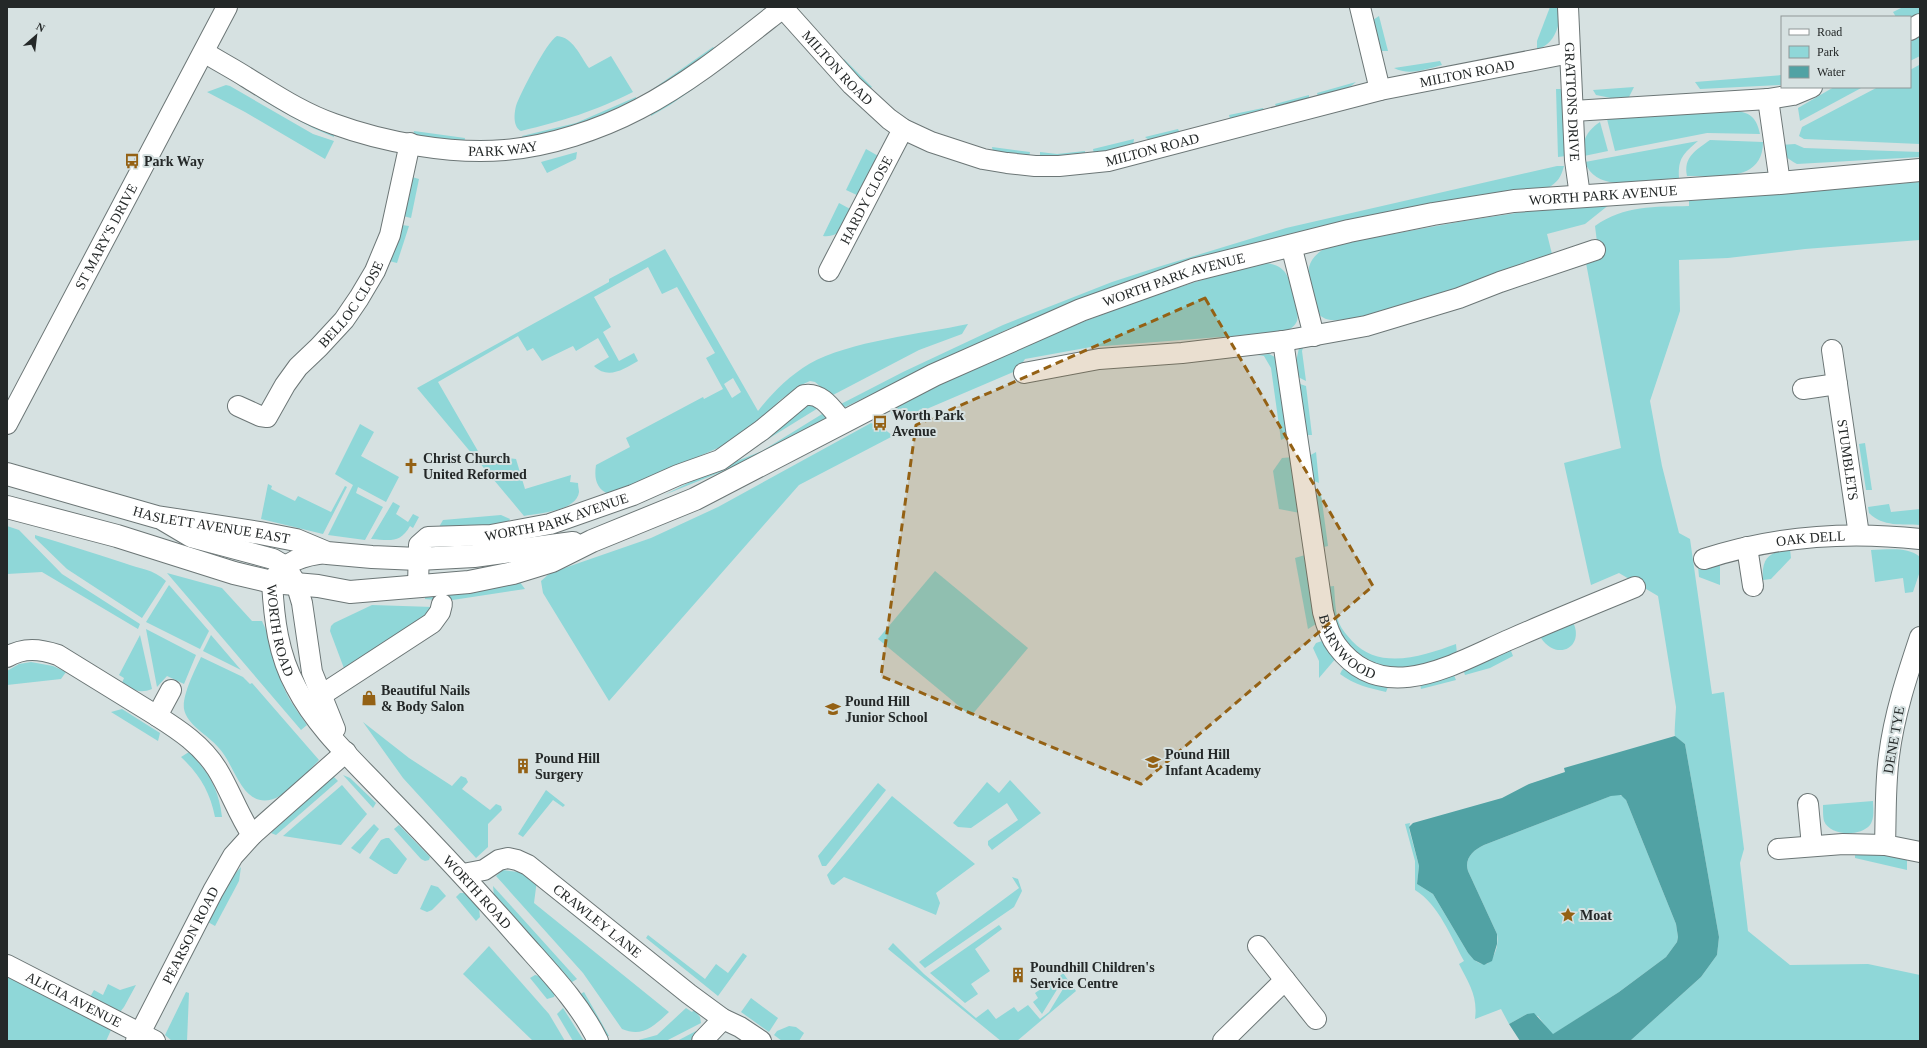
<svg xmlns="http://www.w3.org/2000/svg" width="1927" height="1048" font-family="Georgia,serif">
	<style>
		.green { fill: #8fd7d8; fill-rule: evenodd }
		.water { fill: #51a2a4 }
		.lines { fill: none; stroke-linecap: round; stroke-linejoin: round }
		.minor-casing { stroke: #6c7676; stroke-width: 22 }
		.major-casing { stroke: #6c7676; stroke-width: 24 }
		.minor { stroke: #fff; stroke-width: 20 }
		.major { stroke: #fff; stroke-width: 22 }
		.marked { fill: #946114; fill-opacity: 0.2; stroke: #946114; stroke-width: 3; stroke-dasharray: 8 5; stroke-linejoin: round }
		.labels { text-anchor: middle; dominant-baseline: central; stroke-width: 4; stroke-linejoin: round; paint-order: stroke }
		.street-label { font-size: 14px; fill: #242828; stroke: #d6e1e1 }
		.poi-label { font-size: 14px; font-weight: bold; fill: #242828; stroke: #d6e1e1; text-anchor: start }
	</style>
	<rect width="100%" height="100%" fill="#d6e1e1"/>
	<g class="green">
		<path d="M1550,7H1560C1561,23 1555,45 1537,49V41Z"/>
		<polygon points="1903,7 1920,7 1920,18 1910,23 1910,17 1896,17 1893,12"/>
		<polygon points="1379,16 1388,51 1380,51 1373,20"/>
		<path d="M557,36C573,37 580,56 589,68L611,56L633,92C595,111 563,121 521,131C513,127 514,114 516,106C520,94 547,41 557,36Z"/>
		<polygon points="1920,36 1920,56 1910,61 1910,42"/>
		<polygon points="713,47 716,50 654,92 653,89"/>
		<polygon points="844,59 872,87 868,90 843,65"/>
		<path d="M1440,61L1442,65C1427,69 1409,76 1394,68Z"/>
		<polygon points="1919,65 1920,144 1804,139 1799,136 1802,127 1878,87 1910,87 1910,70"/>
		<polygon points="1782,75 1782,85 1700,89 1695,82"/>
		<path d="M235,78L334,131V137C298,123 266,102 234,82Z"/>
		<path d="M1356,82C1346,92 1331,93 1318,96L1317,93Z"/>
		<polygon points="694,83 699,85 670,105 651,116 650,111"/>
		<polygon points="226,85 230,86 313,134 334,141 325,159 245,112 207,92"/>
		<polygon points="1634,87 1629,97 1611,98 1596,95 1593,90"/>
		<polygon points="1834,87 1863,87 1800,121 1798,108"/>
		<polygon points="1556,89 1564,89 1566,156 1558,157"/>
		<polygon points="1309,95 1309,99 1277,108 1275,104"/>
		<polygon points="636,97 637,102 603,118 524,140 522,136 576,123"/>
		<polygon points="1263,108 1264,113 1230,119 1229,115"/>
		<path d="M1735,111C1751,112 1757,119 1760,134L1707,133L1615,151L1607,119Z"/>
		<path d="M1600,122L1608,151L1584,156C1581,140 1588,130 1600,122Z"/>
		<polygon points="1178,129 1180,133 1149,140 1145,137"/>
		<polygon points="414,131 465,138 464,143 413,136"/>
		<polygon points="1134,139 1133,146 1094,154 1093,149"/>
		<path d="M1710,140L1763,142C1763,184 1715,175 1687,176C1683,157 1696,150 1710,140Z"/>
		<path d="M1698,141C1683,154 1678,158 1679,178L1615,183C1601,181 1590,176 1585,162Z"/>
		<path d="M1795,144L1804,148L1920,152V157L1797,164C1788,159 1782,155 1780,145Z"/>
		<polygon points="992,147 1030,152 1029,157 993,152"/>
		<polygon points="866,149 880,157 859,196 846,190"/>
		<polygon points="1085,151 1085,155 1057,157 1040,156 1040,152 1057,154"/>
		<polygon points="577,152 576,159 547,173 541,162"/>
		<path d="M1557,166H1564C1561,177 1558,182 1548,188L1293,233L1207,256L1006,330L841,409L839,405L903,372L1003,325L1112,282L1158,267L1286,228Z"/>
		<polygon points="412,177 419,179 411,218 403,216"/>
		<path d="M1920,182V240L1805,249L1728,258L1679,260L1680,311L1650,401L1662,466L1679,533L1690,539L1712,694L1724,692L1744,849L1740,863L1748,931L1790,965L1868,964L1920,975V1041H1630L1701,977L1717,955L1719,937L1685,744C1682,741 1677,739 1675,736C1674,735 1676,711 1676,707L1658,596L1619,573L1591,585L1564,463L1621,448L1586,263L1599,258L1595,226C1624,205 1655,207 1689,206V201Z"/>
		<path d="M839,203L852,210C844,224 841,238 823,236Z"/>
		<path d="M1610,204L1585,224L1547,234L1552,254C1501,273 1450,292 1397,307C1378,312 1357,319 1338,320C1316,322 1313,306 1311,288C1310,282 1308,274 1309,267C1312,256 1322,249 1332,245L1464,221L1530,211Z"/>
		<polygon points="402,225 409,226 397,263 389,261"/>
		<path d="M665,249L758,411C772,393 789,376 809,364C850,341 921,334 968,324L962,334L919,350L833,395L828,393L815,382L810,381L801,385L779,401L761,422L736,440L636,484L609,494C596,489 594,478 596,465L630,447L626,438L703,397L704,399L723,389L706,358L715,353L677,287L662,294L648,267L594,297L611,327L603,332L619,361L634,353L638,361C624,369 608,380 594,366L609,357L598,338L576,351L573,346L542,361L533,348L527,351L518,336L438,382L486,465L504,455L507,458L516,459L525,489L571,475L570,482L578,483C578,486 579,490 579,492C577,511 539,513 524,516L417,388L609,282V279ZM733,378L741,392L732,398L724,384Z"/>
		<path d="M1264,263C1288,264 1290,280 1294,299C1296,306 1299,314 1297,321C1295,326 1290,329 1286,332L1091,347L1025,359L1018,370L922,411L894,419L890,410C951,376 1015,349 1080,323C1140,300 1201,278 1264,263Z"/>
		<polygon points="1304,345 1302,351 1306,381 1296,376 1295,366 1299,348"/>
		<polygon points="1269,354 1275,357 1289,436 1281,440 1271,368 1264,356 1258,355"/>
		<polygon points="1297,383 1306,386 1312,435 1304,435"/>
		<polygon points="807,402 823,405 760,444"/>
		<polygon points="827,411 830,416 765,454 664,495 710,472 762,451"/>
		<polygon points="871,423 883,428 893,436 799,485 609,701 543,593 541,581 550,573 651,538 718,507"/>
		<polygon points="360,424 374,432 361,456 399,477 386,502 358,487 356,493 383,507 365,540 328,535 353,485 335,474"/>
		<polygon points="1865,443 1872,490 1866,490 1859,444"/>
		<polygon points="1316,452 1319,483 1312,480 1309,456"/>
		<polygon points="1294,457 1300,513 1279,509 1273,471 1282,458"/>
		<polygon points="268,484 272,486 271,489 295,501 298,496 331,512 345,486 347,487 323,534 261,519"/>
		<polygon points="1321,494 1328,546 1320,548 1314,501 1316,496"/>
		<path d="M393,502L400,506L396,514L408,522L413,514L419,517L413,528L410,526C400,544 389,540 371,539Z"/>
		<path d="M1889,504L1891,512L1920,509V525C1902,524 1883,527 1869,513L1868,507Z"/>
		<polygon points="501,515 510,519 508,523 503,527 439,527 443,520"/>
		<polygon points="7,526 19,530 62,574 140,624 138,629 42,572 7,574"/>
		<path d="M35,535C65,544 94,553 124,563C140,569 153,569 166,581L142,618L67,569L35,538Z"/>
		<path d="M1790,549L1791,558L1771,579L1763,580C1761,558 1769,552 1790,549Z"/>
		<path d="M1871,550C1887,550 1907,546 1920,557V571L1913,592L1905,593L1903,578L1875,582Z"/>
		<polygon points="1305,555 1316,624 1308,629 1295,558"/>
		<polygon points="1720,561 1720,585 1699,577 1698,566"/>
		<polygon points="935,571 1028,648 971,716 878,639"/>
		<path d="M167,573L222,588L252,621H262C272,641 274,662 282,683C287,698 298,712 307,725L301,730Z"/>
		<polygon points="519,581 525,589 446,601 425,599 425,597"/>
		<polygon points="169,585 209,631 200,649 146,622"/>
		<path d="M1334,586C1335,598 1335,612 1339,623C1342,630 1347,635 1352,641C1380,671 1423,656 1456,644L1457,654L1446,660L1398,669L1378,667L1359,658L1334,628L1325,587Z"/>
		<polygon points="372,605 433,607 431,612 345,671 330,631 331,626 334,623"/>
		<path d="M1573,622C1585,647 1557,662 1541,638L1543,635Z"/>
		<polygon points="146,629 196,655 184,684 167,676 157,687"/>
		<path d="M140,635L152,689C140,694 131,690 122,683L124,678L119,675Z"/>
		<polygon points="211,635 241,670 203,651"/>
		<polygon points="1325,640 1337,657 1319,678 1319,661 1313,648 1316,643"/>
		<polygon points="1507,650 1511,651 1513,656 1490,668 1465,675 1463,669"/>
		<path d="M201,657L243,677L250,684L252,683L319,760C300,780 267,823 242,786C233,773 229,759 218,747C208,735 187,725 184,709C182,695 195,670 201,657Z"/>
		<polygon points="31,662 53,666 66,672 61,679 7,685 7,671 19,664"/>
		<path d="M1346,667L1387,683L1388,687L1386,692C1369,688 1355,685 1340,674L1342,670Z"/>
		<polygon points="1453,673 1456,680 1421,689 1420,683"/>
		<polygon points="122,709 160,733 158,741 111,712"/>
		<polygon points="363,722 409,758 452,786 461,776 466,778 468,782 462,789 490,810 496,804 501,806 502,810 488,824 488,847 476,858 403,778"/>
		<path d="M189,752C209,772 219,790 222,817H215C210,792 200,775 181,757Z"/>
		<polygon points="343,775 350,778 376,803 373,808"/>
		<polygon points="334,777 338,781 276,835 271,833 327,781"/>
		<polygon points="1010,780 1041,813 992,850 988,845 988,841 1018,820 1007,803 971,828 958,827 953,823 987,782 999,793"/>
		<polygon points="878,783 886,790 826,866 822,866 818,856"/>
		<polygon points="342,785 367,814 341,845 283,836"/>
		<polygon points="546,790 565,805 563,807 553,800 523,837 518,834"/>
		<path d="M1616,794L1623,796L1626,800L1676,924L1678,937L1677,942L1666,957L1619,992L1552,1035L1538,1016L1527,1014L1509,1024L1501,1009L1475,1019C1478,996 1469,984 1459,964L1464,961C1451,937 1439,905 1415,890V861L1405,824L1410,823L1409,829L1419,866L1417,884L1433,894L1468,953C1473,959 1478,965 1487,964C1495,957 1499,945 1497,934L1468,871C1464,859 1473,850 1484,845Z"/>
		<polygon points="892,796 975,864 936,893 940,903 936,915 844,877 834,885 831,884 827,875"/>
		<path d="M1873,801C1873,808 1875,818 1870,825C1860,837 1830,836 1824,821C1823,817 1823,810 1823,805Z"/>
		<polygon points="374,824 379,829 360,854 351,848"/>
		<polygon points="399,825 430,857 429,860 425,861 421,859 394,829"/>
		<polygon points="386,838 389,838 407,859 397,874 394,874 369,858 381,840"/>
		<polygon points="1855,853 1907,858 1907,870 1855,858"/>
		<polygon points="241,867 239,881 215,926 208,922 233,876"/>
		<path d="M503,870L518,872L537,880L534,903L669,1012C655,1025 643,1038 622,1029L583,973L496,876Z"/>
		<polygon points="1012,877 1018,879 1022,891 1014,907 925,968 919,962 1019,888"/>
		<polygon points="431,885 438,887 446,896 432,910 427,912 420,909"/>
		<polygon points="493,886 577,979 572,982 494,896"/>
		<polygon points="460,893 464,893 479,908 480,917 476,921 456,897"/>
		<polygon points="999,925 1002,929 975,949 990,971 971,984 978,994 965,1003 930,973"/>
		<polygon points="648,935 705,979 716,964 728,973 743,953 747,956 718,996 646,938"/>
		<polygon points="893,943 924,974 976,1018 988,1009 996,1019 1014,1007 1018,1012 1028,1005 1040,1019 1049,1012 1066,984 1060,976 1063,973 1076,991 1017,1041 1001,1041 888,949"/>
		<polygon points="489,946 549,1014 565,1041 533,1041 463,974"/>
		<polygon points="7,974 111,1030 106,1041 7,1041"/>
		<polygon points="535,975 542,977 555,994 554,997 547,999 530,978"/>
		<polygon points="1057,978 1061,983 1042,1014 1033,1002 1038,998 1035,993"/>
		<polygon points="108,984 120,990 136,985 124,1007 120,1012 90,997 94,990 103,995"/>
		<polygon points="186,992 189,993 187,1041 172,1041 165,1035"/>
		<polygon points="584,992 609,1036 604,1037 579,995"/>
		<polygon points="751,998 778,1018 769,1032 741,1012"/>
		<polygon points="563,1008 584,1041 573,1041 557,1014"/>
		<polygon points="686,1008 692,1012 694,1010 700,1017 701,1023 666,1041 635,1041 657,1035"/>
		<polygon points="789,1026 796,1027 804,1033 799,1041 782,1041 774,1035 777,1031"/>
		<polygon points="696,1031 697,1036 689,1041 677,1041"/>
	</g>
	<path class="water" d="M1675,736L1685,744L1719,937L1717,955L1701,977L1630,1041H1520L1509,1024L1527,1014L1534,1013L1553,1034L1619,992L1666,957L1677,942L1678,937L1676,924L1626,800L1621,795L1611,796L1484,845C1473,850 1464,859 1468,871L1497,934V944L1492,961L1484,965L1474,960L1468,953L1433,894L1417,884L1419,866L1409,827L1413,823L1502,798L1529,784L1565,772L1564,768Z"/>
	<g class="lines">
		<g class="minor-casing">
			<g id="minor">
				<polyline points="1360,7 1380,90"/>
				<path id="s1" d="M1568,7L1575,160L1580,196"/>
				<path id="s2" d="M783,8L852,85L889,119L903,129L931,142L983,159L1007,163L1035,166H1059L1108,161L1380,90L1570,53"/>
				<polyline points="1910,30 1920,24"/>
				<path id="s3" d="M204,52C218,61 232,68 246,77C274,94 302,113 334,124C383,142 452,155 505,150C550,146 599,130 639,109C691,82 738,43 784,7"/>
				<polyline points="1768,99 1780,183"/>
				<polyline points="1573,111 1768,99 1793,95 1812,87"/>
				<polyline points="1291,245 1314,336"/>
				<path id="s4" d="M829,271L903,129"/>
				<path id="s5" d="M1283,341L1323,612C1326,624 1330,637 1337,646C1384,709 1457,662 1511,639C1552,621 1594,604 1635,587"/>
				<path id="s6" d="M1832,350L1859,535"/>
				<polyline points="1024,373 1099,359 1182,353 1283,341 1366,326 1459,298 1500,282 1595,250"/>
				<polyline points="1803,389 1837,384"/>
				<path id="s7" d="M238,406L260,416L267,417L285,385L298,367L319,347L344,320L359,298L375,271L390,235L410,143"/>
				<path id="s8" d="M7,424L227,7"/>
				<polyline points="159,518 191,537 273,559 285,566 296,583 302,603 312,672 335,729"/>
				<polyline points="1747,547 1753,586"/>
				<path id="s9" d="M327,553C304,555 284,561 272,582C274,618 278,655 296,687C317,728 354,761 385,794C431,841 476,889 519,938C548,971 579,1002 598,1041"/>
				<path id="s10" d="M1704,559C1774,536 1847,531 1920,539"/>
				<path id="s11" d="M418,587L419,545L428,537L491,535L550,524L633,495L678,475L720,460L762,430L804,395C822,392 832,409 843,422"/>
				<path d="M1920,637C1907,676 1894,715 1889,756C1885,785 1886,815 1885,845L1920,852"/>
				<path d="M7,657C24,647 40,649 58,655L157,716"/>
				<path d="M171,690L157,716C179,730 202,745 217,769C230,790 238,814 252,835"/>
				<polyline points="320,696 432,623 440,612 442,604"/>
				<polyline points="1808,804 1812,846"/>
				<polyline points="1778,849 1843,844 1885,845"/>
				<path id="s12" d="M463,874L484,870L499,860L508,858L517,860L528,865L689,994L723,1019L740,1027L761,1041"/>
				<polyline points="1258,946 1316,1019"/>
				<path id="s13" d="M7,965L155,1041"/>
				<path id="s14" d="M136,1041L213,891L233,856L252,835L346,752"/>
				<polyline points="702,1041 723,1019"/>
				<polyline points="1223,1041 1285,980"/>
			</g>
		</g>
		<g class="major-casing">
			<g id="major">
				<path id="s15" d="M7,474L157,517L260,533L296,540L327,553L372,557L418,559L474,556L573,543"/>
				<path id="s16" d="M7,507L117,536L234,573L272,582L318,586L350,592L469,582L513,573L552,561L592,541L695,499L934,375L1081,310L1193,270L1349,231L1433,214L1514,201L1780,183L1920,170"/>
			</g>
		</g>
		<use href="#minor" class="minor"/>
		<use href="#major" class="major"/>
	</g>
	<path class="marked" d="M1205,298L1373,586L1141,784L881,676L916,425Z"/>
	<defs>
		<g id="bus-bare" transform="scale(1.2)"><path d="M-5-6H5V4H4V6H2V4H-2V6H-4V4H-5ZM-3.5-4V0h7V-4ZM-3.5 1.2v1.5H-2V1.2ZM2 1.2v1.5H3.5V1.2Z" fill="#946114" stroke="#d6e1e1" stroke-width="2.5" paint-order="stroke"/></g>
		<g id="church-bare" transform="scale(1.2)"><path d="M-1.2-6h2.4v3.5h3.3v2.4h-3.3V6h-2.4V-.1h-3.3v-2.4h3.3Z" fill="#946114" stroke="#d6e1e1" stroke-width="2.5" paint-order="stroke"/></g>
		<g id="shop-bare" transform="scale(1.2)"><path d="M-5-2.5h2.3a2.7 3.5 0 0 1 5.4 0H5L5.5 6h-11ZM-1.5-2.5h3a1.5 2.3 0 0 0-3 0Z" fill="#946114" stroke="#d6e1e1" stroke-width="2.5" paint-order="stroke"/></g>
		<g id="school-bare" transform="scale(1.2)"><path d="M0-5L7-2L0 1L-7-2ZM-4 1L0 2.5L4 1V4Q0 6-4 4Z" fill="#946114" stroke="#d6e1e1" stroke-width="2.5" paint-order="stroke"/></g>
		<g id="building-bare" transform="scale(1.2)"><path d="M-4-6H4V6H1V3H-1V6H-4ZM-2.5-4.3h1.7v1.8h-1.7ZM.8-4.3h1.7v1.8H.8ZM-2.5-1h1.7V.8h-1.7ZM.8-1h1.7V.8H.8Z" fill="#946114" stroke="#d6e1e1" stroke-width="2.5" paint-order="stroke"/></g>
		<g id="sight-bare" transform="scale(1.2)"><path d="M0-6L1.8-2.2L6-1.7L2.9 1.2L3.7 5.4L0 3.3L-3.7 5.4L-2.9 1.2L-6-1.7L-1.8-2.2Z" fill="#946114" stroke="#d6e1e1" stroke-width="2.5" paint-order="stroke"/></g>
	</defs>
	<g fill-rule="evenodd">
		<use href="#bus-bare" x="132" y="161"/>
		<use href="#bus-bare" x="880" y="423"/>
		<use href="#church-bare" x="411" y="466"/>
		<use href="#shop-bare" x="369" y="698"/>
		<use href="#school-bare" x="833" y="709"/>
		<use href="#school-bare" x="1153" y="762"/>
		<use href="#building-bare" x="523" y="766"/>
		<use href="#sight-bare" x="1568" y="915"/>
		<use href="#building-bare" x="1018" y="975"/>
	</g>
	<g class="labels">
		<g class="street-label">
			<text stroke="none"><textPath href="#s2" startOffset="81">MILTON ROAD</textPath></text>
			<text stroke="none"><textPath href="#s2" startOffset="752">MILTON ROAD</textPath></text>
			<text stroke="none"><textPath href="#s1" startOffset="95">GRATTONS DRIVE</textPath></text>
			<text stroke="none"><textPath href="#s3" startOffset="321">PARK WAY</textPath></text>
			<text stroke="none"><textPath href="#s2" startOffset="428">MILTON ROAD</textPath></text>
			<text stroke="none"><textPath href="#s16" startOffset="1682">WORTH PARK AVENUE</textPath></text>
			<text stroke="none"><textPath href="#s4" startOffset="80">HARDY CLOSE</textPath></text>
			<text stroke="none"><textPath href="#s8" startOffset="212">ST MARY'S DRIVE</textPath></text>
			<text stroke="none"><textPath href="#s16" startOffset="1243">WORTH PARK AVENUE</textPath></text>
			<text stroke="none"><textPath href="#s7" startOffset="173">BELLOC CLOSE</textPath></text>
			<text stroke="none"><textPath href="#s6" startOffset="111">STUMBLETS</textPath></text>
			<text stroke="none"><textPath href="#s11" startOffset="185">WORTH PARK AVENUE</textPath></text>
			<text stroke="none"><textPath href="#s15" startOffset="211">HASLETT AVENUE EAST</textPath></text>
			<text stroke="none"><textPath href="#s10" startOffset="109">OAK DELL</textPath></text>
			<text stroke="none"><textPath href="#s9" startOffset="114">WORTH ROAD</textPath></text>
			<text stroke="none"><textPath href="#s5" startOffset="318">BARNWOOD</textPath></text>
			<text transform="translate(1894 740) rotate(-80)">DENE TYE</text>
			<text stroke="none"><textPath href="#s9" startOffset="448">WORTH ROAD</textPath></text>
			<text stroke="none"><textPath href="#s12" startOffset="159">CRAWLEY LANE</textPath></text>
			<text stroke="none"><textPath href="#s14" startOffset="119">PEARSON ROAD</textPath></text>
			<text stroke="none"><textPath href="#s13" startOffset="75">ALICIA AVENUE</textPath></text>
		</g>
		<g class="poi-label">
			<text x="144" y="161">Park Way</text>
			<text x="892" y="415">Worth Park<tspan x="892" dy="16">Avenue</tspan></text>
			<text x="423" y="458">Christ Church<tspan x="423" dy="16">United Reformed</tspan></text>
			<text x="381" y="690">Beautiful Nails<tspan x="381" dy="16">&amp; Body Salon</tspan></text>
			<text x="845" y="701">Pound Hill<tspan x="845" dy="16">Junior School</tspan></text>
			<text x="1165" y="754">Pound Hill<tspan x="1165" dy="16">Infant Academy</tspan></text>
			<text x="535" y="758">Pound Hill<tspan x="535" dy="16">Surgery</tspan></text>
			<text x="1580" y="915">Moat</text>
			<text x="1030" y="967">Poundhill Children's<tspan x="1030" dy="16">Service Centre</tspan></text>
		</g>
	</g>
	<rect width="1927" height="1048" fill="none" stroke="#242828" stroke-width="16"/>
	<rect x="1781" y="16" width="130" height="72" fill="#d6e1e1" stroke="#8f9797"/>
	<rect x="1789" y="29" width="20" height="6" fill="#ffffff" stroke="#8f9797"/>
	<text x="1817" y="36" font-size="12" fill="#242828">Road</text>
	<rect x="1789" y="46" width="20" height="12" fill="#8fd7d8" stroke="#8f9797"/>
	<text x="1817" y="56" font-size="12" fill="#242828">Park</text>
	<rect x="1789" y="66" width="20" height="12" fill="#51a2a4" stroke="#8f9797"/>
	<text x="1817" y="76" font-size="12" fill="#242828">Water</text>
	<g transform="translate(36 36) rotate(28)" stroke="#d6e1e1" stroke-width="3" paint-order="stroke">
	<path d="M0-3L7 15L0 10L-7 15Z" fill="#242828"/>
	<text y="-6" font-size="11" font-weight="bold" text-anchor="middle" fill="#242828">N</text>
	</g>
</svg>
